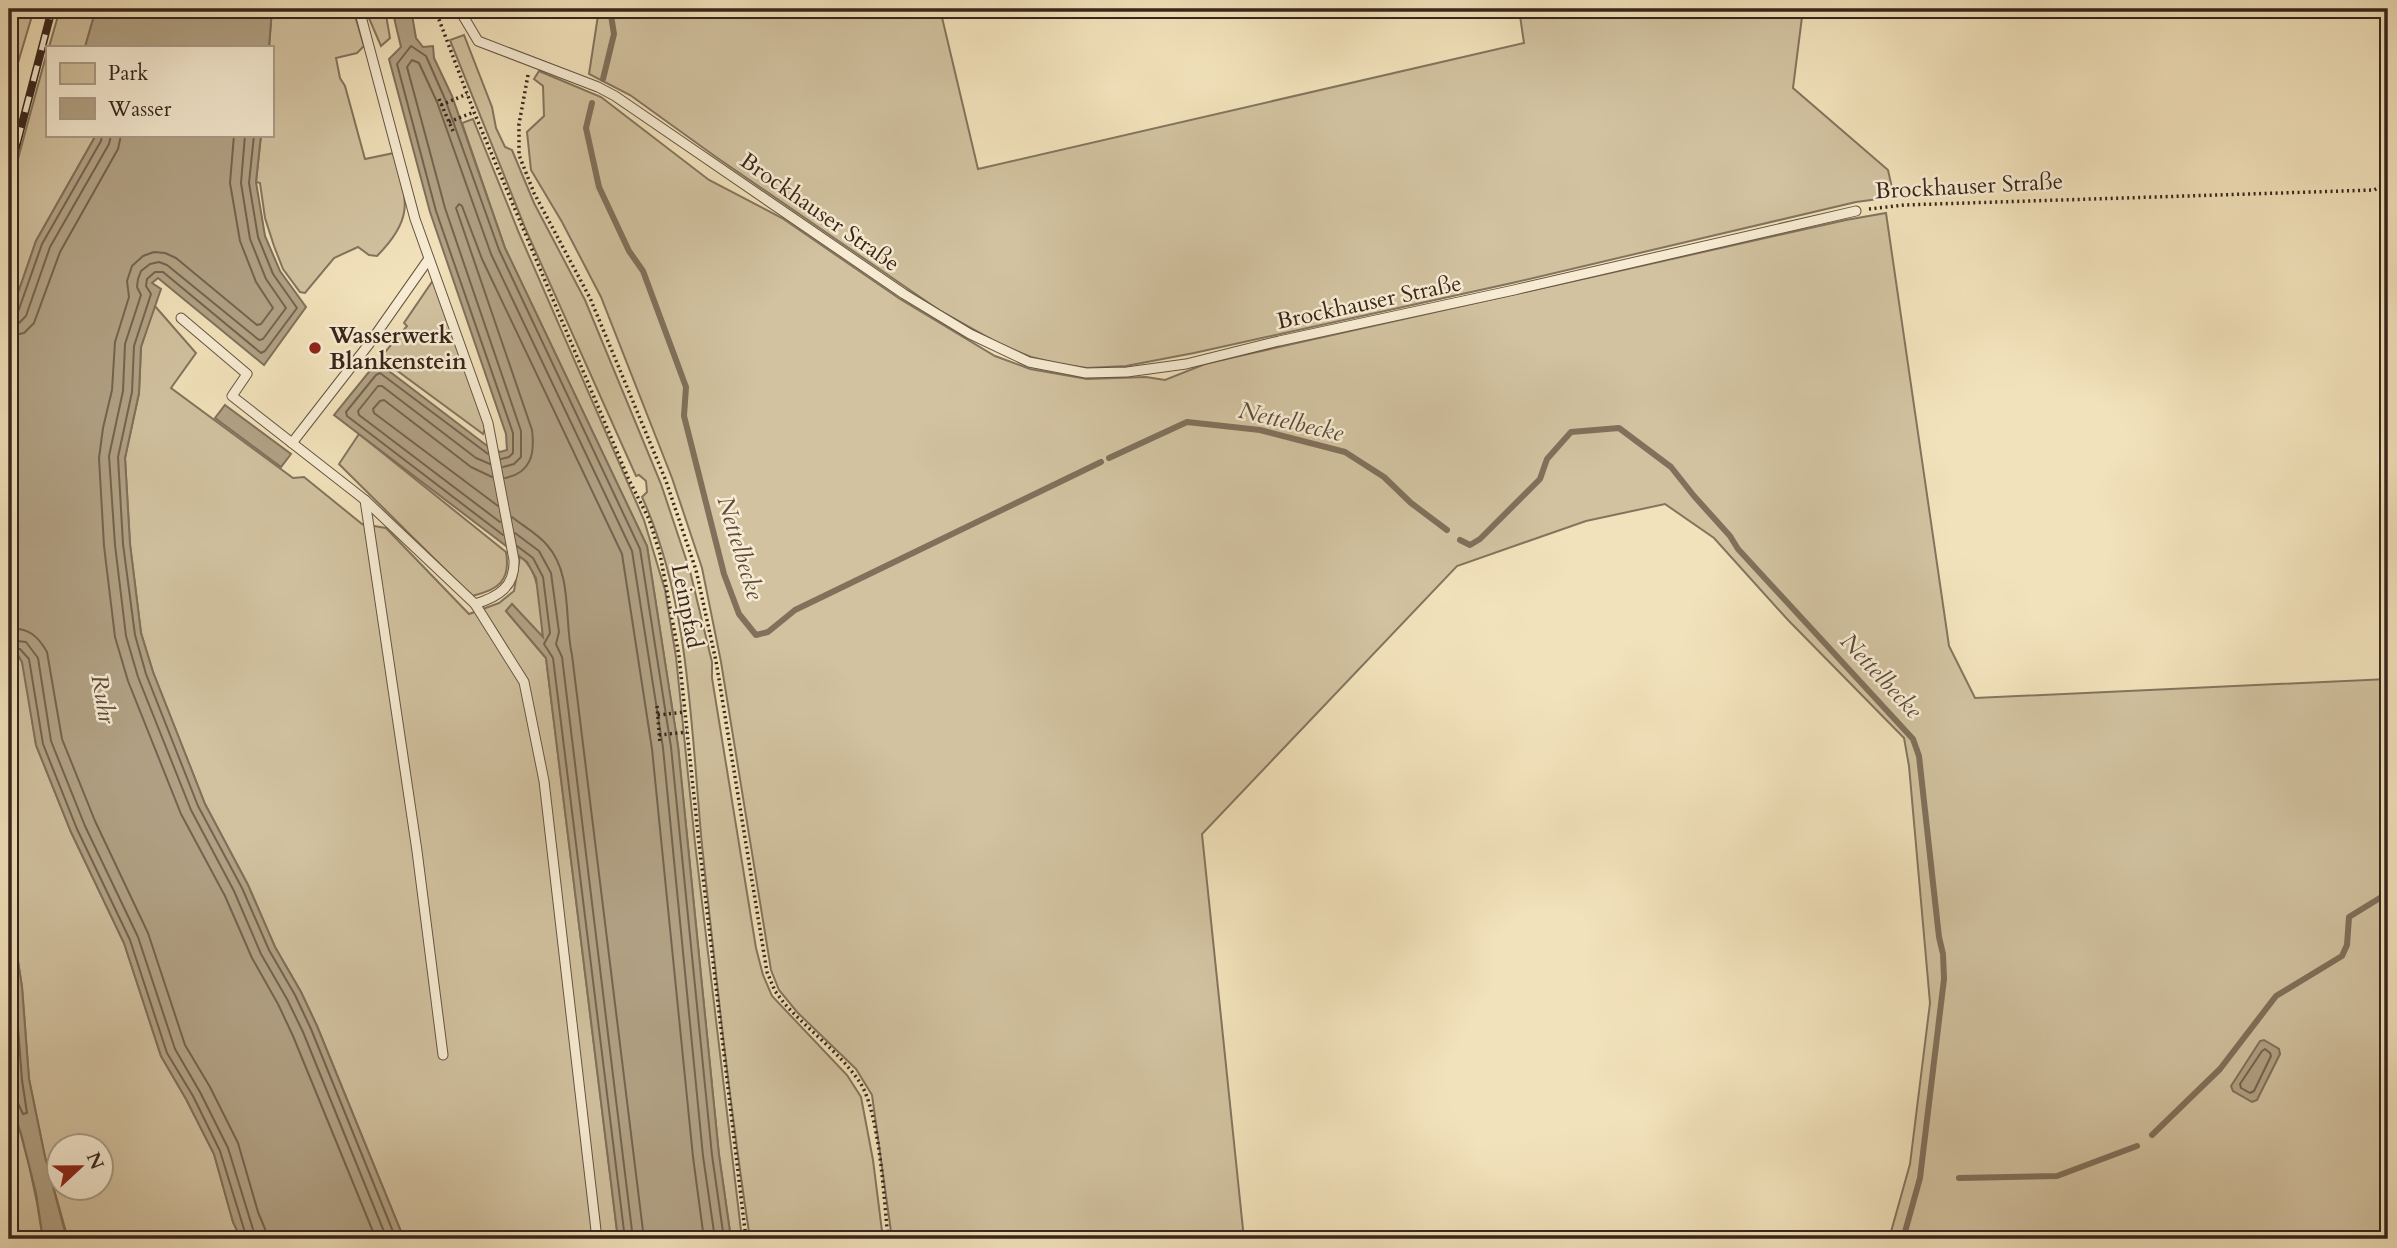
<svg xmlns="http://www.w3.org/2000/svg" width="2397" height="1248" font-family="Cardo,serif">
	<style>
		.green { fill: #d2c2a0; stroke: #84745e; stroke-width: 2; fill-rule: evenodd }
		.water { fill: #b2a285; stroke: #81705b; stroke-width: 2 }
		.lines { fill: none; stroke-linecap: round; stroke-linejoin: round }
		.shore { stroke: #746450; stroke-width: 2 }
		.stream { stroke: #81705b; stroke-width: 6 }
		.service-casing { stroke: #665443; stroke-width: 11 }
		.path { stroke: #37251b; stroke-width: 3.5; stroke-dasharray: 2 3.5; stroke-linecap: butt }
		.service { stroke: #f7ecd3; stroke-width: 9 }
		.rail-casing { stroke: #37251b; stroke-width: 8 }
		.rail { stroke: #f7ecd3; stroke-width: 5; stroke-dasharray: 16; stroke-linecap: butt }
		.poi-dot { fill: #8f2418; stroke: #f7ecd3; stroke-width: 2.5 }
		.labels { text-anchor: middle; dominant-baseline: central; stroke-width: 5; stroke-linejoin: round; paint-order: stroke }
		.street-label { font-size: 23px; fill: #37251b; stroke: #f7ecd3 }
		.poi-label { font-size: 23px; font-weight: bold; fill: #37251b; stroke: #f7ecd3; text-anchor: start }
		.water-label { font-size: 24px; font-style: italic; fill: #5c4a3b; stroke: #f7ecd3 }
	</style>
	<rect width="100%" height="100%" fill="#f2e2bb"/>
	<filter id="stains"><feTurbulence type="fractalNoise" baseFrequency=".00286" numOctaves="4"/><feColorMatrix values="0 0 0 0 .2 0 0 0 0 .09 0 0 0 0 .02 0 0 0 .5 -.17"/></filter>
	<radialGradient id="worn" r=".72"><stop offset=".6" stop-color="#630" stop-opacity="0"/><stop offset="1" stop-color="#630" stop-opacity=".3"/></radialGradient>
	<g class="green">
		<polygon points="9,9 34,9 9,93"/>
		<polygon points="60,9 96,9 85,47 49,47"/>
		<path d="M272,9H353L364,46L357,53L336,58L340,78L345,86L365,159L394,153C407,200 415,218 377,256L369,255L358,247L334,258L305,293L300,292L283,269L274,246L265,218L260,183L256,182L261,135H271V47H269Z"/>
		<polygon points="365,9 385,9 390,38 381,46"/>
		<polygon points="599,9 940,9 978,169 1524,43 1519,9 1803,9 1793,88 1888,170 1894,197 1856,202 1512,283 1194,353 1126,366 1087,368 1059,364 1031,357 1000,344 939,310 716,157 630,95 589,74"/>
		<path d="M464,35L492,107L496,128L505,147L512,150L534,203L585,300L661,484L690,571L712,662V678L756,948L763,975L772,996L847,1075L861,1097L873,1160L883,1239H750C730,1108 716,976 702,845C691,731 690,602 642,497L647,492L646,481L639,475L636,476L526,230L450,40Z"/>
		<polygon points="47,52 47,135 96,135 36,241 9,319 9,192"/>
		<polygon points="539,71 601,97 709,180 782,218 900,299 995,356 1030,369 1087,379 1146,377 1165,380 1205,364 1239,356 1846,220 1886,213 1949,646 1975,698 2388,679 2388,1239 1889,1239 1910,1164 1930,1003 1909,766 1904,738 1788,620 1714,538 1665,504 1586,521 1457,566 1202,834 1244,1239 892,1239 872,1095 856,1069 797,1012 779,990 771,970 721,662 702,568 672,478 601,297 562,222 531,170 527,132 544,116 543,86 534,79"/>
		<polygon points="473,119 519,233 644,520 665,590 676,657 695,843 742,1239 731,1239 719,1155 678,746 647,546 505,248 462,123"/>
		<polygon points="434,279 486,427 483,434 380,358 407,326 404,323"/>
		<path d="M154,305L196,353L171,388L293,478L304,477L362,524L386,528L469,614L499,603L514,591L520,556C543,574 540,611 543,638L512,604L506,611L546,658L618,1239H404L317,1026L301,992L275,947L248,885L205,804L153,672L141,633L130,544L125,458L139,393L141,347Z"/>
		<path d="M359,434L506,552C511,581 498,590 472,596L339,464Z"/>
		<path d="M18,655L22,662L25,674L36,745L71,832L124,943L161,1056L186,1099L214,1154L233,1222L241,1239H68L45,1157L29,1079L22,987L9,903V656ZM60,1146H102V1188H60Z"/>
		<path d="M9,1096C25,1143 36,1190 43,1239H9Z"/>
	</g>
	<g class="water">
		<polygon points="96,9 272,9 269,47 85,47"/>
		<polygon points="392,9 411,9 416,38 423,47 433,46 434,58 452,96 505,248 647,546 678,746 719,1155 731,1239 618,1239 546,658 506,611 512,604 543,637 536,578 527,562 334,415 377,362 486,445 500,452 507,450 506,434 430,212 389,59 401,47"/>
		<polygon points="96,135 261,135 256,182 265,236 280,271 306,307 264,365 158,278 152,283 161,289 141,347 139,393 125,458 130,544 141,633 153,672 205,804 248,885 275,947 301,992 317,1026 404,1239 241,1239 233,1222 214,1154 186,1099 161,1056 124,943 71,832 36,745 22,662 18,655 9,656 9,319 36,241"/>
		<polygon points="225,405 291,454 281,467 215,418"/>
		<polygon points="9,903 22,987 29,1079 45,1157 67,1239 43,1239 36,1193 22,1137 9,1096"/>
		<polygon points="2264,1040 2279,1049 2280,1054 2257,1100 2252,1102 2233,1091 2231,1086 2260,1041"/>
	</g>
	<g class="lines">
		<g class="shore">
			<polyline points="234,135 230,183 240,241 256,282 273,308 261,324 257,325 176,258 165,253 154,252 143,256 132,266 127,281 129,297 115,342 112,390 103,428 99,458 104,546 115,637 128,681 181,814 225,896 252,958 278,1004 293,1036 376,1239"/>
			<polyline points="245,135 241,183 250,239 266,279 286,308 263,339 259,340 167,265 159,262 150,264 141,271 138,279 137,287 141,295 125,344 123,391 109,456 115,545 126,636 138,677 191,810 234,891 261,954 287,999 303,1032 387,1239"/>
			<polyline points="254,135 249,183 258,237 273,274 297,308 265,351 261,353 163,272 155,272 147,279 146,286 151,294 134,346 132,392 118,457 123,544 135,635 146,674 198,806 242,888 269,950 295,995 311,1029 396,1239"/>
			<polyline points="9,317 14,316 18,312 42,244 101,141 102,135"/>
			<polyline points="9,326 19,323 26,316 50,247 109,144 111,135"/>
			<polyline points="9,336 24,333 34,323 60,252 118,149 121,135"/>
			<polyline points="488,454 380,373 376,375 346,412 347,416 503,535"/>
			<polyline points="501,459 509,457 513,453 513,433 436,211 397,64 411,46 426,56 445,99 499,250 640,549 671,747 712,1155 724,1239"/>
			<polyline points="490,464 476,458 382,386 378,386 358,411 359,415 500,522"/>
			<polyline points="503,467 514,464 521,457 521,431 445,208 407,67 412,60 419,63 437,102 491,254 632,551 663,748 703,1156 715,1239"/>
			<polyline points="492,477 471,467 384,400 380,401 373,409 374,413 498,506"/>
			<path d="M505,478C531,473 535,454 532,430L456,208L459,204L462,206L482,259L622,554L652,749L693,1157L704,1239"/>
			<path d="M512,517C523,526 538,534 547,545C573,574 564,621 572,655L644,1239"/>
			<polyline points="515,533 539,551 551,573 559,632 556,644 562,657 633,1239"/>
			<polyline points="517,546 533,558 543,577 550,633 544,644 553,658 625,1239"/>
			<path d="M9,629C28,627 38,636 47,652L62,739L95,821L148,933L185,1045L210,1087L238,1143L258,1212L265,1229L267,1239"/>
			<polyline points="9,640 26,642 38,658 51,741 85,826 138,937 175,1049 200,1092 228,1148 256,1239"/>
			<polyline points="9,649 20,649 29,659 43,744 77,829 130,940 167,1053 193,1096 220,1151 247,1239"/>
			<polyline points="9,948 15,988 22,1080 27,1113 23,1114 17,1101 9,1098"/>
			<polyline points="9,1021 14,1086 9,1089"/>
			<polygon points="2265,1049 2270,1053 2271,1056 2254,1091 2250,1093 2241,1088 2240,1084 2262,1051"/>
		</g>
		<g class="stream">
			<polyline points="603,79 614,34 610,9"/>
			<polyline points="592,103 586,128 599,187 629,251 643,271 686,387 684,416 724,574 739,614 756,635 768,632 795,610 1101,462"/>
			<polyline points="1109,458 1187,422 1260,430 1345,452 1384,477 1411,503 1447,530"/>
			<polyline points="1460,540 1470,545 1480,539 1540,479 1547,459 1571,432 1619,428 1671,467 1694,496 1730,536 1738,549 1913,739 1919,756 1939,937 1943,954 1944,979 1920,1178 1903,1239"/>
			<polyline points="2152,1135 2220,1069 2276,996 2342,956 2347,945 2349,917 2388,893"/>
			<polyline points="1959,1178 2057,1176 2137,1146"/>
		</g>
		<g class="service-casing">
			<g id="service">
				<polyline points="459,9 478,41 598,87 615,96 904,294 970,334 1029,362 1086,373 1127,372 1186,364 1279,341 1514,290 1856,211"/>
				<path d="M181,318L247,374L232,396L365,500L475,604C498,597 515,587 514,560L488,423L415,219L359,9"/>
				<polyline points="292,443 369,344 428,260"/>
				<polyline points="365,500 417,851 443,1055"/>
				<polyline points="475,604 524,682 544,781 597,1239"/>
			</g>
		</g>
		<g class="path">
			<polyline points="435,9 474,112 629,480 649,519 660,554 679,656 699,843 746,1239"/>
			<path d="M528,75L519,124V155L534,193L590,298L666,481L696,570L716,661L767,972L775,991L784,1003C807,1029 839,1052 859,1081C880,1111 884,1200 888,1239"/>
			<polyline points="439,99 453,131"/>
			<polyline points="441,105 467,94"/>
			<polyline points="449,122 474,112"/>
			<polyline points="1869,209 1904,205 2374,190 2388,183"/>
			<polyline points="657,706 660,744"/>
			<polyline points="658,715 685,712"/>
			<polyline points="659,735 687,732"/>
		</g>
		<use href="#service" class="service"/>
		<g class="rail-casing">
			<polyline id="rail" points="9,174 52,9"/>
		</g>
		<use href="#rail" class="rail"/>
	</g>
	<circle class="poi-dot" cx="315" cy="348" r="7"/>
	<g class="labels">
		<g class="street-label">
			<text transform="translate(1969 186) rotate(-3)">Brockhauser Straße</text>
			<text transform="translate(820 212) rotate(35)">Brockhauser Straße</text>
			<text transform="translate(1369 302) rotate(-12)">Brockhauser Straße</text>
			<text transform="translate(687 606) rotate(79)">Leinpfad</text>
		</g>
		<g class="poi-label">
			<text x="329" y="335">Wasserwerk<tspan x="329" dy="26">Blankenstein</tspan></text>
		</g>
		<g class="water-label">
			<text transform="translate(1291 422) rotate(13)">Nettelbecke</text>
			<text transform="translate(740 548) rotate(73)">Nettelbecke</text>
			<text transform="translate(1881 676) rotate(47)">Nettelbecke</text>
			<text transform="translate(103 699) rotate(80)">Ruhr</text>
		</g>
	</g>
	<rect width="2397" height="1248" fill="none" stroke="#f2e2bb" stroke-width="35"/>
	<rect x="10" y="10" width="2376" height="1227" fill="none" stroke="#37251b" stroke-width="3.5"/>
	<rect x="18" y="18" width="2362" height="1213" fill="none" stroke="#37251b" stroke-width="2"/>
	<rect x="46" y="46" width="228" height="91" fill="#f7ecd3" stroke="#aa9c89" stroke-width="2"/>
	<rect x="60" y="63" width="35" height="21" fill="#d2c2a0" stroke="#aa9c89" stroke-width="2"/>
	<text x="108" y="80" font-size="21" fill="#37251b">Park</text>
	<rect x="60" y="98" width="35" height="21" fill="#b2a285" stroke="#aa9c89" stroke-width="2"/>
	<text x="108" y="116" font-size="21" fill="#37251b">Wasser</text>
	<g transform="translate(80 1167) rotate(68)"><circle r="33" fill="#f7ecd3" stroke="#aa9c89" stroke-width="2"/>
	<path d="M0-5L12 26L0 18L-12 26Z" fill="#8f2418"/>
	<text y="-10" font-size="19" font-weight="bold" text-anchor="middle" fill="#37251b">N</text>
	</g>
	<rect width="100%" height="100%" filter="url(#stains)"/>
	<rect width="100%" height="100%" fill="url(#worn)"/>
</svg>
